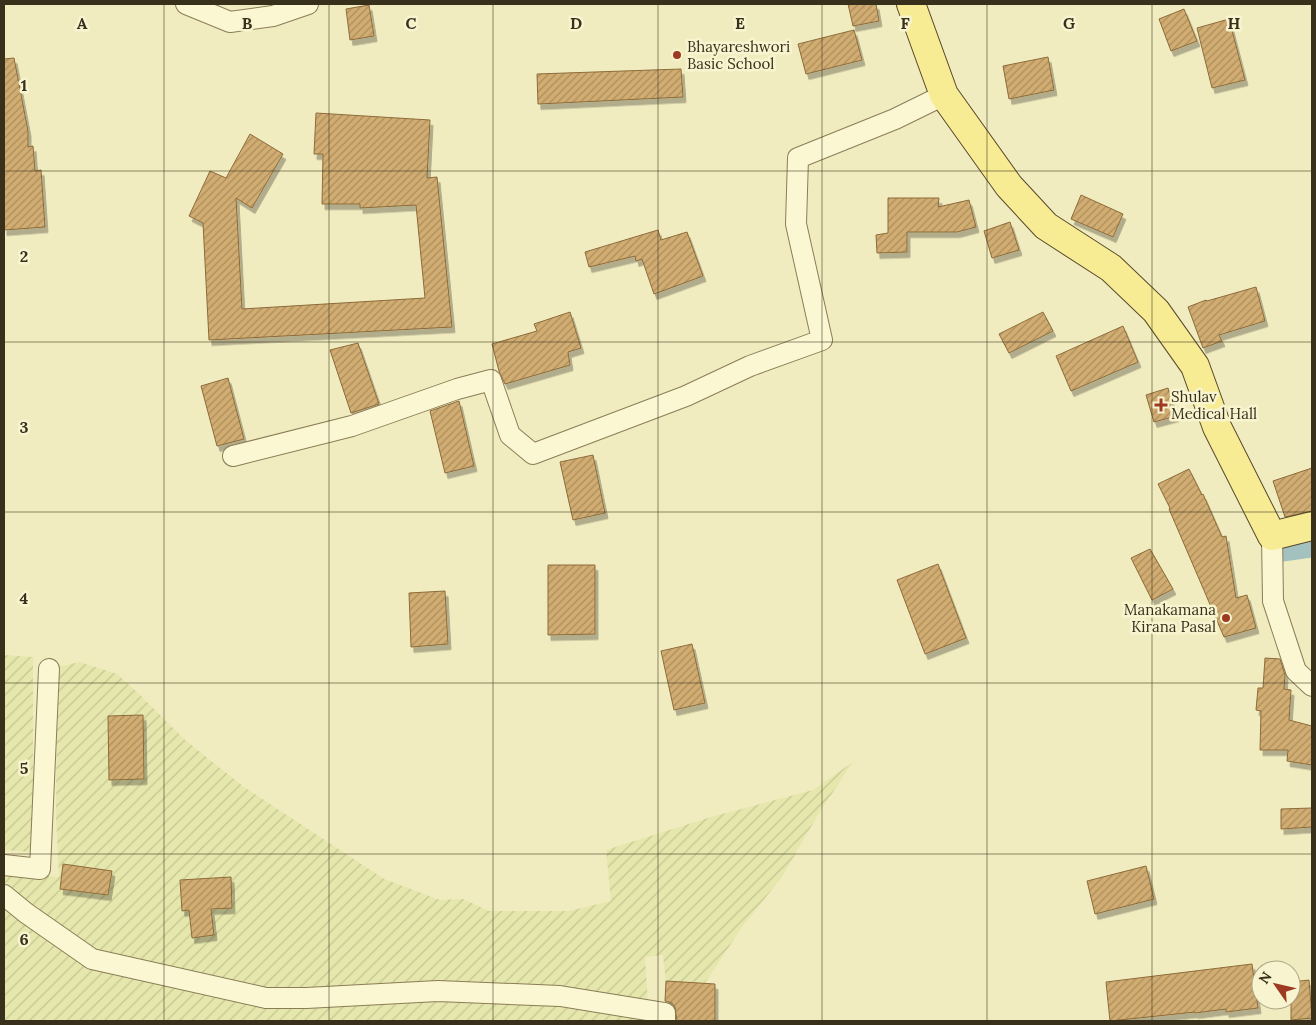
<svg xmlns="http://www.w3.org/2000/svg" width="1316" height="1025" font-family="Lora,serif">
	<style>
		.farmland { fill: url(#farmland-furrows) }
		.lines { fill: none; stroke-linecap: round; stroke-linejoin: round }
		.canal { stroke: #a3c2bf; stroke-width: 25 }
		.building { fill: url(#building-hatch); stroke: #8c6b3a; filter: url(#shadow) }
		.minor-casing { stroke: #8b7d56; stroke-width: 22 }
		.primary-casing { stroke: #58492b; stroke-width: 30 }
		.minor { stroke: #fbf7d3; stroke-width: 20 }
		.primary { stroke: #f7ec94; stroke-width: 28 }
		.grid { fill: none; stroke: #39301c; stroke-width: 1; stroke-opacity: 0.55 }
		.poi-dot { fill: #9e3a22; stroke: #f8f4cf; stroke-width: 2 }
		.labels { text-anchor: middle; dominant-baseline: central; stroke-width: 5; stroke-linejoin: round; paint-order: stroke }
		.poi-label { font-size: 15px; fill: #39301c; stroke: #f8f4cf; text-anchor: start }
		.grid-label { font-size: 16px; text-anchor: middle; font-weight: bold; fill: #39301c; stroke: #f8f4cf; stroke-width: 5; stroke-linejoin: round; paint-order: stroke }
	</style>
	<defs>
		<pattern id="farmland-furrows" width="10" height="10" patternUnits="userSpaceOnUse" patternTransform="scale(1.25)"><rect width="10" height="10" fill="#e5e7ac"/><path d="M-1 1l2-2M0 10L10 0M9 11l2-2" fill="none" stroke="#c5c693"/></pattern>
		<pattern id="building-hatch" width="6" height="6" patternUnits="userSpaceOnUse" patternTransform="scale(1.25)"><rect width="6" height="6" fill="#d2ad72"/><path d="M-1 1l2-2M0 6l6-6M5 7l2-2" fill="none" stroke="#ab8d5d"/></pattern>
		<filter id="shadow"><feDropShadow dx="3" dy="5.5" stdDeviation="0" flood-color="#0004"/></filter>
	</defs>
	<rect width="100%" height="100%" fill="#f1ecbf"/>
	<g class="farmland">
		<polygon points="4,655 33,657 33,852 4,850"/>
		<polygon points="80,662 117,674 137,692 185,740 244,787 384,879 440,900 463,899 489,911 569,911 611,901 606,850 711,817 813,790 853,762 819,813 782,877 742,927 680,1021 670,1021 663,955 645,957 649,1021 4,1021 4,873 59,877 56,817 57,667"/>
	</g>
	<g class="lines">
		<polyline class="canal" points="1284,549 1312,545"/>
	</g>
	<g class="building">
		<polygon points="848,4 876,4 879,21 853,26"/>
		<polygon points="369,5 374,36 350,40 346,9"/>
		<polygon points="1184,9 1197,41 1171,51 1159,19"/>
		<polygon points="1229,19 1245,80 1212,88 1197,28"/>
		<polygon points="854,30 862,60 806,74 798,44"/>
		<polygon points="1048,57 1054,90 1009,99 1003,66"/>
		<polygon points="14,58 28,131 28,147 33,146 35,171 41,170 45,227 4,230 4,59"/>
		<polygon points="681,69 683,97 538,104 537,74"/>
		<polygon points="316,113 430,120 427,178 437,177 452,327 209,340 203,223 189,216 210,171 226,178 250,134 283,154 252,208 236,198 242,309 425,298 416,205 360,208 360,204 322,204 323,154 314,154"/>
		<polygon points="1081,195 1123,214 1113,237 1071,219"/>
		<polygon points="888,198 939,198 938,207 969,200 976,227 957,232 907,232 907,252 877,253 876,235 888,233"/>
		<polygon points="1010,222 1019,250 992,258 984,231"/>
		<polygon points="658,230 661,240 687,232 703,276 654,294 642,259 636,261 635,256 589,267 585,252"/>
		<polygon points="1256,287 1265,321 1219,335 1222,341 1203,348 1188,307 1206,300 1207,301"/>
		<polygon points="570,312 581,348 568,352 570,365 505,384 499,371 492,344 537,331 534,324"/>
		<polygon points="1043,312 1053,331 1009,353 999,334"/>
		<polygon points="1123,326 1138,362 1071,391 1056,356"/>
		<polygon points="358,343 379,404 351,413 330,350"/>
		<polygon points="228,378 244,439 217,446 201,386"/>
		<polygon points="1168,388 1176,416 1154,422 1146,395"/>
		<polygon points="459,401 474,466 445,473 430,411"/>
		<polygon points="593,455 605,513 573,520 560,462"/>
		<polygon points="1312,468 1312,511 1285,517 1273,481"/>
		<polygon points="1189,469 1202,495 1203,494 1222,537 1226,536 1236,598 1247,595 1256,628 1224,637 1169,509 1170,508 1158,484"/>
		<polygon points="1150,549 1173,589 1152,600 1131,558"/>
		<polygon points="938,564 966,638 925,654 897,580"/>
		<polygon points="548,565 595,565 595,634 548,635"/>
		<polygon points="445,591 448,644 411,647 409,593"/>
		<polygon points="692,644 705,703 674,710 661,651"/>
		<polygon points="1265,658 1280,659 1285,675 1284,689 1291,690 1289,720 1312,726 1312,765 1287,761 1288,750 1260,750 1261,711 1256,710 1258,688 1263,688"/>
		<polygon points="143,715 144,779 109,780 108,716"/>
		<polygon points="1312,808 1312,827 1281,829 1281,809"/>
		<polygon points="63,864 112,871 108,895 60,889"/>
		<polygon points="1146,866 1154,899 1095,914 1087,881"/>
		<polygon points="231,877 232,908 211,909 214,935 192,938 189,910 182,911 180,880"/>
		<polygon points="1252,964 1258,1008 1226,1012 1226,1009 1195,1013 1195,1012 1110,1021 1106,982"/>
		<polygon points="1309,980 1312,1018 1291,1020 1291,982"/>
		<polygon points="666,981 715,984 715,1021 677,1021 675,1007 672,1003 665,1001"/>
	</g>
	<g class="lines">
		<g class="minor-casing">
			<g id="minor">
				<polyline points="186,4 230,22 273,16 308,4"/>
				<polyline points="233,456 352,426 457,389 491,380 510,435 533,454 686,396 750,366 822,340 796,224 798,158 895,119 944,95"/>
				<polyline points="1272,536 1273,601 1296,671 1312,686"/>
				<polyline points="4,865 40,869 49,669"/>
				<polyline points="4,895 26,913 92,959 266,998 306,998 438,991 560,996 665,1013 665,1021"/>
			</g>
		</g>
		<g class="primary-casing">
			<polyline id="primary" points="911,4 944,95 1009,186 1046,226 1111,268 1156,311 1195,366 1217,427 1272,536 1312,526"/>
		</g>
		<use href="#minor" class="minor"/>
		<use href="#primary" class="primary"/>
	</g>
	<path class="grid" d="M164,4V1021M329,4V1021M493,4V1021M658,4V1021M822,4V1021M987,4V1021M1152,4V1021M4,171H1312M4,342H1312M4,512H1312M4,683H1312M4,854H1312"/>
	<g class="poi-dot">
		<circle cx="677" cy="55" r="5"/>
		<path d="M1158.5 397.5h5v5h5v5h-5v5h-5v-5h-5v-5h5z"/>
		<circle cx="1226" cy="618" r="5"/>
	</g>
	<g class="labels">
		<g class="poi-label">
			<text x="687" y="46">Bhayareshwori<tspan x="687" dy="17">Basic School</tspan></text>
			<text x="1171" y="396">Shulav<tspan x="1171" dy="17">Medical Hall</tspan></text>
			<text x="1216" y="609" text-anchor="end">Manakamana<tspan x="1216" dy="17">Kirana Pasal</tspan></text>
		</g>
	</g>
	<g class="grid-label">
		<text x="82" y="29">A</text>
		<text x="247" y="29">B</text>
		<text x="411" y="29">C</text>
		<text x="576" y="29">D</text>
		<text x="740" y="29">E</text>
		<text x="905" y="29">F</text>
		<text x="1069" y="29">G</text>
		<text x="1234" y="29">H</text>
		<text x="24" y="91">1</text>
		<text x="24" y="262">2</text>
		<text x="24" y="433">3</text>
		<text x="24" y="604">4</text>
		<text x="24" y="774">5</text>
		<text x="24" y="945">6</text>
	</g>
	<rect width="1316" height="1025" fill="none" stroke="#39301c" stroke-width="10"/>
	<g transform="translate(1276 985) rotate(304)"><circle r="24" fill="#f8f4cf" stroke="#aca687"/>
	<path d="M0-4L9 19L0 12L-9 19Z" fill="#9e3a22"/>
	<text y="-8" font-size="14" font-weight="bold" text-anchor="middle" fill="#39301c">N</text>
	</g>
</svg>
